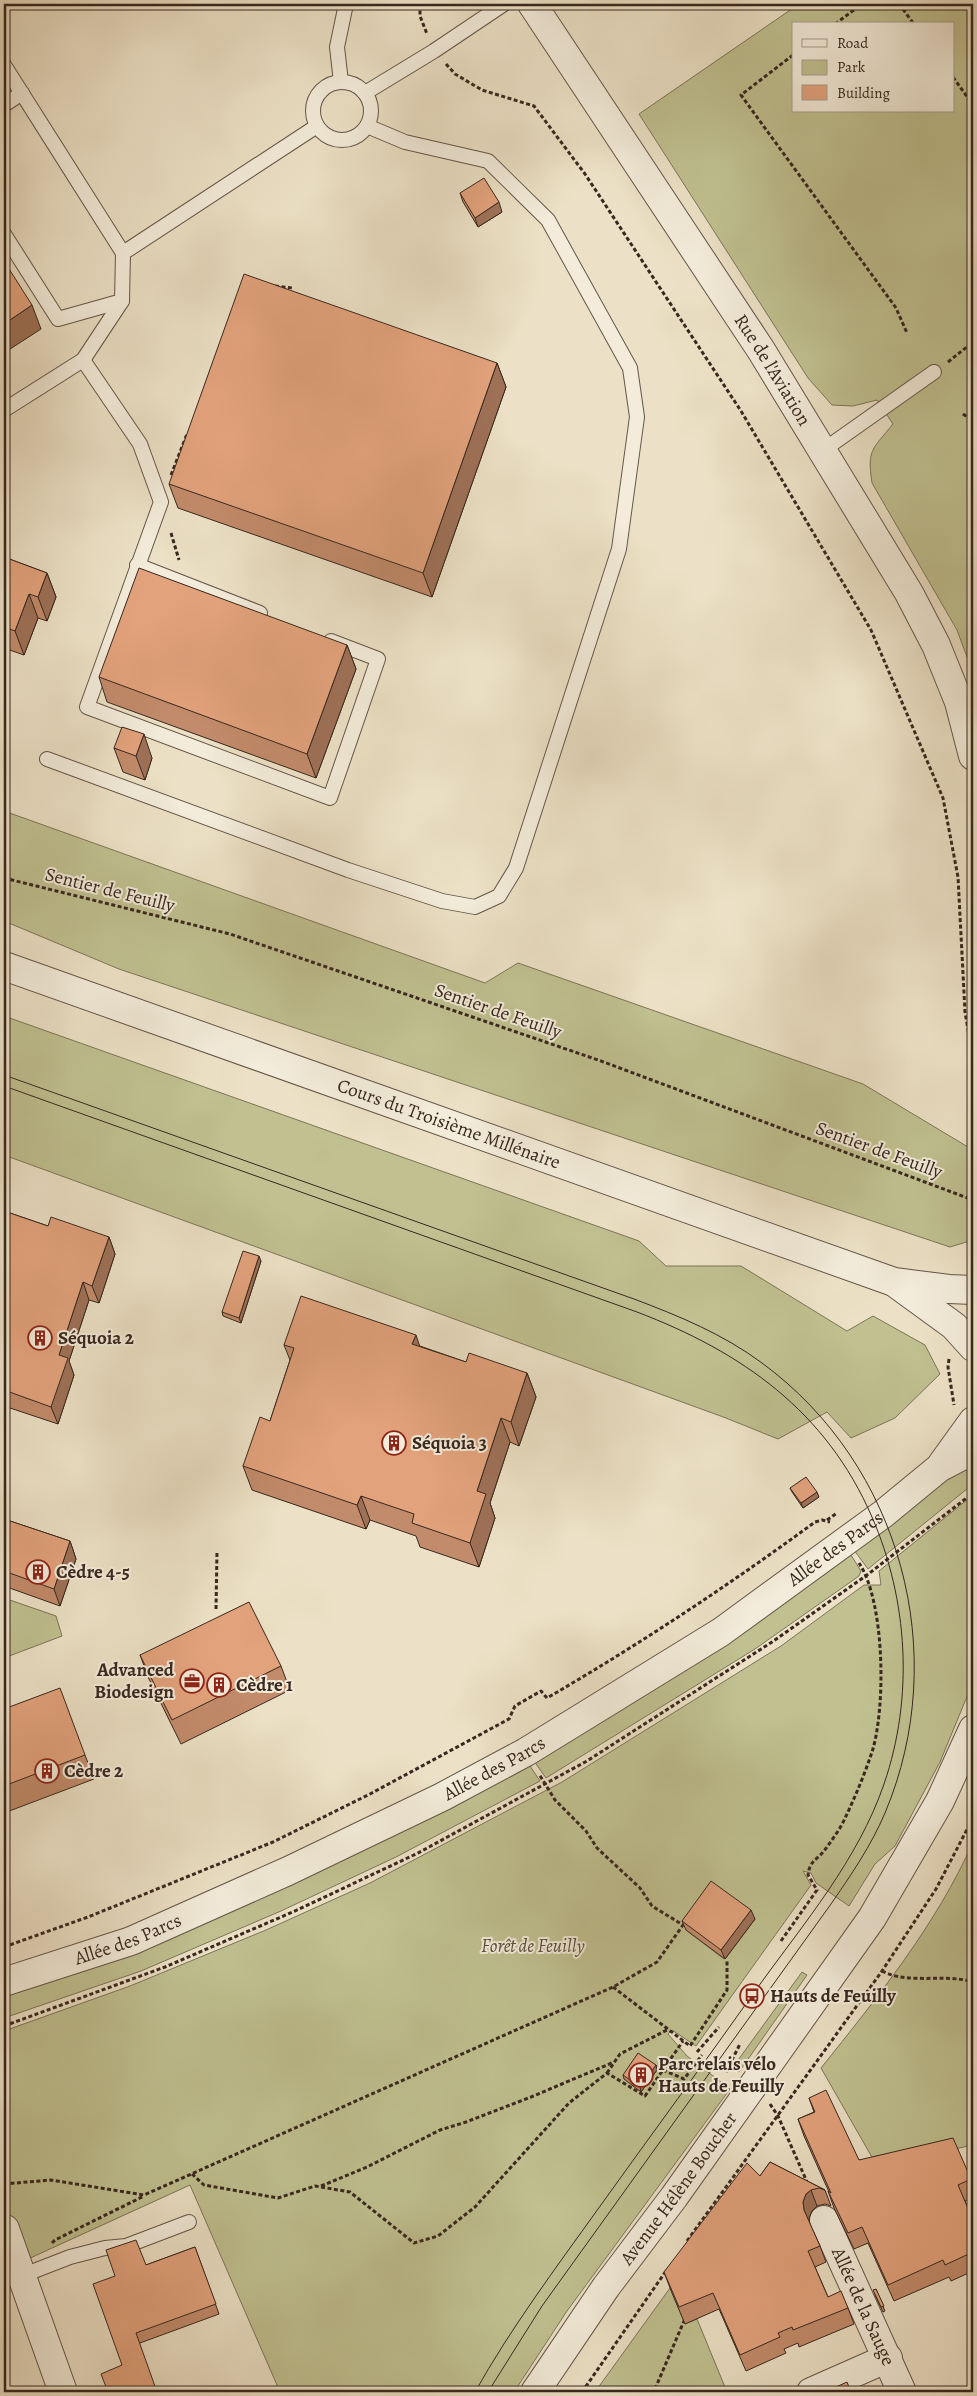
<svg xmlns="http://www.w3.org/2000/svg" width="977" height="2396" font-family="Alegreya,serif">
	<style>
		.green { fill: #c0c090; stroke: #7c7458; fill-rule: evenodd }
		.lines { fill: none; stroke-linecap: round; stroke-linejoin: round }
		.service-casing { stroke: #655649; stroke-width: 16 }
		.minor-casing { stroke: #655649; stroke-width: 30 }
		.tertiary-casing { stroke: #655649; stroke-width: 30 }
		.path { stroke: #38271f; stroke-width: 3; stroke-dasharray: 4 2.5; stroke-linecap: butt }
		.service { stroke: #f3ecda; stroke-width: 14 }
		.minor { stroke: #f3ecda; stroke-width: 28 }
		.tertiary { stroke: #f3ecda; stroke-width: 28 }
		.tram { stroke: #38271f; stroke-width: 1 }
		.wall { fill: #c28b6b; stroke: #38271f }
		.shaded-wall { fill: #9e7157; stroke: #38271f }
		.building { fill: #e2a27c; stroke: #38271f }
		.labels { text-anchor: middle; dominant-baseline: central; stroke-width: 4; stroke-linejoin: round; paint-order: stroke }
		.street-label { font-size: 19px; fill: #38271f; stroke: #f3ecda }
		.poi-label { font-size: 19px; font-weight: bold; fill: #38271f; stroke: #f3ecda; text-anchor: start }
		.park-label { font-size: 19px; font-style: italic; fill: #5a4d3b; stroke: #f3ecda }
	</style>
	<rect width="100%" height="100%" fill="#ece1c6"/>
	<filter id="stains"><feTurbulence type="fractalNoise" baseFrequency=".004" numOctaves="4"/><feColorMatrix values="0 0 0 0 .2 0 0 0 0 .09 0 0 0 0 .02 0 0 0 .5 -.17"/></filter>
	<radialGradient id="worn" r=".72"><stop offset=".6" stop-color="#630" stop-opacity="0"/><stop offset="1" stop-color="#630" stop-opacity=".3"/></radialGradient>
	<g class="green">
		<path d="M799,4H973V673L957,630L872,483C867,449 872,450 893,424L877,400L853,406L832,405L808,378L639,114ZM793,24H953V111H793Z"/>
		<polygon points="4,811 485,983 518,963 863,1084 973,1150 973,1240 950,1247 119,969 4,921"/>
		<polygon points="4,1016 639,1241 666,1266 741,1266 847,1331 873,1316 925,1345 940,1374 895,1418 851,1438 827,1412 778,1439 726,1418 4,1155"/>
		<polygon points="970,1459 973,1463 973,1484 868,1569 854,1550"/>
		<path d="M973,1495V1682L940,1762L895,1846L875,1864L849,1906L816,1883L811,1873L803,1871L811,1885L696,2046L672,2030L668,2034L687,2056L730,2089L567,2311L514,2392H280L190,2185L4,2270V2031L130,1986L266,1930L370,1883L562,1782L781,1646L864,1585H881L879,1571ZM755,1919L724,1959L686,1930Z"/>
		<path d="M851,1555L861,1571L859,1576L755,1649L546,1778L534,1761C643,1697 749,1630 851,1555Z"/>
		<polygon points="4,1598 56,1616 62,1636 4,1658"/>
		<polygon points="528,1763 540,1781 396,1857 281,1911 141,1971 4,2018 4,1996 153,1943"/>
		<path d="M973,1842V2145L877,2166L821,2068C877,1998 937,1924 973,1842Z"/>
		<polygon points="802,1972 807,1975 739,2072 733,2067"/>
		<polygon points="670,2288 685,2324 697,2319 727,2392 595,2392"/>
	</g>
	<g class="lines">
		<g class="service-casing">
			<g id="service">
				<polyline points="4,65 123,253"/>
				<polyline points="341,82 337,47 346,4"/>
				<circle cx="342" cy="111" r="29"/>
				<polyline points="365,93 434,51 504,4"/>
				<polyline points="4,105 22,93"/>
				<polyline points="4,234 58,319 122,301"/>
				<polyline points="83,360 140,444 161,502 87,707 330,798 378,659 331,641"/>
				<polyline points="4,410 83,360 122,301 123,253 317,126"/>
				<polyline points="822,451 934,372"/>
				<polyline points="137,565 260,613"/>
				<polyline points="47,759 348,870 442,901 475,907 499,896 516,868 619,549 637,417 630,368 548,220 488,161 405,142 367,126"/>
				<polyline points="21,2276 70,2257 105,2248 126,2246 189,2222"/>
			</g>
		</g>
		<g class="minor-casing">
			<g id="minor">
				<path id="s1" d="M4,966L894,1282L949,1289L973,1290"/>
				<polyline points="895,1283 954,1326 973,1347"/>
				<polyline points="942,1464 973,1421"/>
				<path id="s2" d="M4,1982L131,1941L288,1871L442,1797L526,1752L721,1632L883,1514L939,1468L973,1450"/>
				<path id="s3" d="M824,2220L902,2392"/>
				<polyline points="5,2229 63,2392"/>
				<polyline points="811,2392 888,2358"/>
			</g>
		</g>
		<g class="tertiary-casing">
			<g id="tertiary">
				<path id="s4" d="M532,4L761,350L909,593L936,645L959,702L973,756"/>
				<path id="s5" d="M535,2392L606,2287L674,2197L872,1918L940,1801L973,1729"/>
			</g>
		</g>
		<g class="path">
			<polyline points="420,4 420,16 427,34"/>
			<polyline points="899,4 914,24"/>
			<polyline points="835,24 862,4"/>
			<polyline points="793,55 741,95 896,308 907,333"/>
			<polyline points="446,64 455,74 482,90 534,106 585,174 741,411 871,630 943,798 958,877 965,1012 973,1058"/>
			<polyline points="953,77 973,105"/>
			<polyline points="275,286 293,288"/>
			<polyline points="948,362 973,342"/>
			<polyline points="963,414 973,421"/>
			<polyline points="171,475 187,434"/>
			<polyline points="171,533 179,560"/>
			<polyline points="4,878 230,934 601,1061 973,1200"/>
			<polyline points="949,1359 948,1367 954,1405"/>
			<polyline points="827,1520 837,1513"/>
			<polyline points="216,1609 217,1551"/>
			<path d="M781,1941L817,1890L808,1875C810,1860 816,1861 824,1851C832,1840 841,1828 846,1816C856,1795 865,1773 872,1752C886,1708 885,1602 859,1563"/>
			<path d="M4,1947L88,1917L273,1842L370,1794L509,1719L515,1706L541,1691L547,1698C640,1644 729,1585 815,1522L822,1520L830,1522"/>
			<path d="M882,1971C909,1985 944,1973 973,1982"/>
			<polyline points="613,1987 690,2046 727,1990 727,1961"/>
			<polyline points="4,2026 165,1967 295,1911 418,1853 587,1761 772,1642 867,1575 973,1493"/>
			<polyline points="697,2052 719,2027"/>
			<polyline points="663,2070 684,2079 702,2055"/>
			<polyline points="726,2072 740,2044"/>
			<polyline points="607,2073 620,2054 667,2030"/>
			<polyline points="770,2104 778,2116 807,2182"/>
			<polyline points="192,2174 204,2185 278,2198 315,2186 350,2192 414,2243 438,2236 475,2207 569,2103 607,2073 645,2096 683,2041"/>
			<polyline points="4,2184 51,2180 144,2195 613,1987 657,1962 683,1925 652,1906 640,1888 597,1848 586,1831 555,1800 539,1774"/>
			<polyline points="321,2186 367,2167 440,2130 466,2122 531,2097 614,2062"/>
			<polyline points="687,2241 882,1971 936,1889 973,1818"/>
			<polyline points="52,2243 55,2240 144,2196"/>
			<polyline points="655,2389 684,2321 687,2320"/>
			<polyline points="582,2392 666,2271"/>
		</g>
		<use href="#service" class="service"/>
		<use href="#minor" class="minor"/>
		<use href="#tertiary" class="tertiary"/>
		<g class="tram">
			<path d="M4,1075L634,1299C679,1316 723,1334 762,1363C901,1465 952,1654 885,1813C871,1846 851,1875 831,1904L542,2306L488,2392"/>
			<path d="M4,1086L637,1312C742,1352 826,1411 872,1517C908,1600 914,1697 884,1784C858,1860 804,1923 758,1987C705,2062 651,2135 598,2209C555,2269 511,2328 475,2392"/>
		</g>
	</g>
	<g class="wall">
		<polygon points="460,193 502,212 478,227 463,202"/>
		<polygon points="497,363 506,387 432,597 178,508 169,484"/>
		<polygon points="4,557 47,573 56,597 47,621 38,618 24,655 4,648"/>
		<polygon points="347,645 356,669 316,778 107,702 99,677"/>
		<polygon points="114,748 152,758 145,780 123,772"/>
		<polygon points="4,1211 48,1226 109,1237 115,1254 99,1303 89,1300 69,1361 74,1375 58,1424 4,1406"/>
		<polygon points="261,1261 241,1323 223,1316 222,1312"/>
		<polygon points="284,1345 420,1346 466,1362 527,1373 536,1397 519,1446 510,1442 490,1503 495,1518 479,1567 420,1547 416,1536 370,1520 366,1529 252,1490 243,1466 270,1421 290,1360"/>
		<polygon points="790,1488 819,1497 803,1508 792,1492"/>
		<polygon points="4,1519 70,1541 76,1559 60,1606 4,1586"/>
		<polygon points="140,1655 281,1666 290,1690 181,1744 149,1679"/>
		<polygon points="4,1709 85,1755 94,1779 4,1813"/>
		<polygon points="755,1919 725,1959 686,1930 682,1921"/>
		<polygon points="656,2065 657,2070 641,2092 624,2079 623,2075"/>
		<polygon points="809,2098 859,2160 971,2179 973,2186 973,2197 965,2201 973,2220 973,2271 951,2281 949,2277 894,2301 868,2243 854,2249 834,2208 828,2191 829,2192 804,2136 798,2119 814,2112"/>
		<polygon points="770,2162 825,2190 831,2206 825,2204 817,2206 812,2211 809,2218 809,2222 820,2246 826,2262 815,2267 828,2297 848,2308 854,2324 799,2347 798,2343 784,2349 786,2353 746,2371 719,2309 685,2324 670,2288 664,2272 760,2176"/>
		<polygon points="195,2247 219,2314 140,2343 122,2365 146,2265"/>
		<polygon points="876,2289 885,2311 883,2312 875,2295"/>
	</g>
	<g class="shaded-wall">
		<polygon points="499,202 502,212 478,227 475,218"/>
		<polygon points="32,305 41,329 4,353 4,324"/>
		<polygon points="497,363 506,387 432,597 423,573"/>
		<polygon points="47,573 56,597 47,621 38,597"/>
		<polygon points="29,594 38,618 24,655 15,631"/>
		<polygon points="347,645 356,669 316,778 307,754"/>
		<polygon points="144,734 152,758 145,780 136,756"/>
		<polygon points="109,1237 115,1254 99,1303 92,1286"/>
		<polygon points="259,1256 261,1261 241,1323 239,1318"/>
		<polygon points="83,1282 89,1300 69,1361 74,1375 58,1424 51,1407 59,1355"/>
		<polygon points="416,1335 424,1359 412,1344"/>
		<polygon points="527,1373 536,1397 519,1446 511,1422"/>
		<polygon points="501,1418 510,1442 490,1503 495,1518 479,1567 470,1543 477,1491"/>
		<polygon points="817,1492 819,1497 803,1508 801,1503"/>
		<polygon points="361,1496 370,1520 366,1529 357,1505"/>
		<polygon points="70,1541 76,1559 60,1606 54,1589"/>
		<polygon points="751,1910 755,1919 725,1959 721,1950"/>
		<polygon points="656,2065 657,2070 641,2092 640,2087"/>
		<polygon points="811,2190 817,2206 812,2211 809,2218 810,2226 804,2210 803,2202 806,2194"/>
	</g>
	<g class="building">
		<polygon points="484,178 499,202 475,218 460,193"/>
		<polygon points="4,261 32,305 4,324"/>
		<polygon points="244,274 497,363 423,573 169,484"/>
		<polygon points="4,557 47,573 38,597 29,594 15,631 4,627"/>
		<polygon points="139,568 347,645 307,754 99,677"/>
		<polygon points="122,727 144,734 136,756 114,748"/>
		<polygon points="4,1211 48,1226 51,1217 109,1237 92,1286 83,1282 59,1355 68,1358 51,1407 4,1390"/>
		<polygon points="243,1251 259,1256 239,1318 222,1312"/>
		<polygon points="301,1296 416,1335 412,1344 466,1362 469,1353 527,1373 511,1422 501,1418 477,1491 486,1494 470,1543 412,1523 414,1514 361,1496 357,1505 243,1466 260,1417 270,1421 294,1348 284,1345"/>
		<polygon points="806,1477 817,1492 801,1503 790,1488"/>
		<polygon points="4,1519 70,1541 54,1589 4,1571"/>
		<polygon points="249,1602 281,1666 172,1720 140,1655"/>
		<polygon points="60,1688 85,1755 4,1786 4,1709"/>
		<polygon points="711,1881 751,1910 721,1950 682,1921"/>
		<polygon points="638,2053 656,2065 640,2087 623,2075"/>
		<polygon points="826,2090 859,2160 953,2138 971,2179 958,2185 973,2220 973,2252 945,2265 943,2260 888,2285 862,2227 848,2233 828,2191 831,2193 798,2119 815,2112 809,2098"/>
		<polygon points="770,2162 825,2190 819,2188 811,2190 806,2194 803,2202 804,2210 820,2246 808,2251 828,2297 841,2291 848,2308 793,2330 792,2327 778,2333 780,2337 740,2355 713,2293 679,2307 664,2272 747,2163 760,2176"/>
		<polygon points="136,2240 146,2265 195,2247 216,2304 136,2333 157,2392 108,2392 101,2374 122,2365 93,2284 115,2276 106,2250"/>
		<polygon points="876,2289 884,2306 881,2307 873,2290"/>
		<polygon points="847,2382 851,2392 825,2392"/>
		<polygon points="972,2384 973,2387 973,2392 952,2392"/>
	</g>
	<defs>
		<g id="building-ring" transform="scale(1.25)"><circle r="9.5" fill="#f3ecda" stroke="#8f2418" stroke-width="1.5"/><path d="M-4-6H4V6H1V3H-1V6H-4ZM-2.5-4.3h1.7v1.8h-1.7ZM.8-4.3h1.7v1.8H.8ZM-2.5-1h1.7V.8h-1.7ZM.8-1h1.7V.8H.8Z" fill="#8f2418"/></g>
		<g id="office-ring" transform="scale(1.25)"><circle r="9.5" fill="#f3ecda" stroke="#8f2418" stroke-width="1.5"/><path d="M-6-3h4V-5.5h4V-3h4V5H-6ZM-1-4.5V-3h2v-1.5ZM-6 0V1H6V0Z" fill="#8f2418"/></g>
		<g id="bus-ring" transform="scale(1.25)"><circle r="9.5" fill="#f3ecda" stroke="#8f2418" stroke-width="1.5"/><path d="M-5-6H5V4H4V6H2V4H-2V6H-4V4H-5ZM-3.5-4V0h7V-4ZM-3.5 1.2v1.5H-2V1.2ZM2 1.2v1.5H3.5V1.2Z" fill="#8f2418"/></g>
	</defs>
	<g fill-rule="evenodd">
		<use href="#building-ring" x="40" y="1338"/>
		<use href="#building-ring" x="394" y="1443"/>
		<use href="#building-ring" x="38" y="1572"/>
		<use href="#office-ring" x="192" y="1681"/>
		<use href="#building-ring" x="219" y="1685"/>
		<use href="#building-ring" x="47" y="1771"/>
		<use href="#bus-ring" x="752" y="1996"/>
		<use href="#building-ring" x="641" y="2075"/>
	</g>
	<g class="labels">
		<g class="street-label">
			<text stroke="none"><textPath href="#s4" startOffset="438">Rue de l'Aviation</textPath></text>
			<text transform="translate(110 890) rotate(14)">Sentier de Feuilly</text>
			<text transform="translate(498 1011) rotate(19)">Sentier de Feuilly</text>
			<text stroke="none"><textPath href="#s1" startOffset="472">Cours du Troisième Millénaire</textPath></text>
			<text transform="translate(879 1150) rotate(20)">Sentier de Feuilly</text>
			<text stroke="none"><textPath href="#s2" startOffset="942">Allée des Parcs</textPath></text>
			<text stroke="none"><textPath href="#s2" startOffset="536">Allée des Parcs</textPath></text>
			<text stroke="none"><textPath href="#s2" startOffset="131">Allée des Parcs</textPath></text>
			<text stroke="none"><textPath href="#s5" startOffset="249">Avenue Hélène Boucher</textPath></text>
			<text stroke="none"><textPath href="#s3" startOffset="95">Allée de la Sauge</textPath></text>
		</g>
		<g class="poi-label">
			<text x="58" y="1338">Séquoia 2</text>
			<text x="412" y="1443">Séquoia 3</text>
			<text x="56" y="1572">Cèdre 4-5</text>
			<text x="174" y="1670" text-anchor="end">Advanced<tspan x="174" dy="22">Biodesign</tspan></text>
			<text x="236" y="1685">Cèdre 1</text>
			<text x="64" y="1771">Cèdre 2</text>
			<text x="770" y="1996">Hauts de Feuilly</text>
			<text x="658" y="2064">Parc relais vélo<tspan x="658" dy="22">Hauts de Feuilly</tspan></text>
		</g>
		<g class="park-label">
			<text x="533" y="1946">Forêt de Feuilly</text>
		</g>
	</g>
	<rect width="977" height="2396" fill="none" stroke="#ece1c6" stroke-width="20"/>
	<rect x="5" y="5" width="967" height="2386" fill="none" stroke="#38271f" stroke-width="2.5"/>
	<rect x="10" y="10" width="957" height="2376" fill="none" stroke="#38271f"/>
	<rect x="792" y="22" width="162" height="90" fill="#f3ecda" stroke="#a89d8f"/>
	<rect x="802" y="39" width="25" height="8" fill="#f3ecda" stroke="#a89d8f"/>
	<text x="837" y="48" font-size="15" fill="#38271f">Road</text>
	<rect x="802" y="60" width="25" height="15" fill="#c0c090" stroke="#a89d8f"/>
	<text x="837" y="72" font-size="15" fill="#38271f">Park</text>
	<rect x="802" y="85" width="25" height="15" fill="#e2a27c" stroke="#a89d8f"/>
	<text x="837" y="98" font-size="15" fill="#38271f">Building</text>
	<rect width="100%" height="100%" filter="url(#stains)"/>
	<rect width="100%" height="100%" fill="url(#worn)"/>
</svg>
